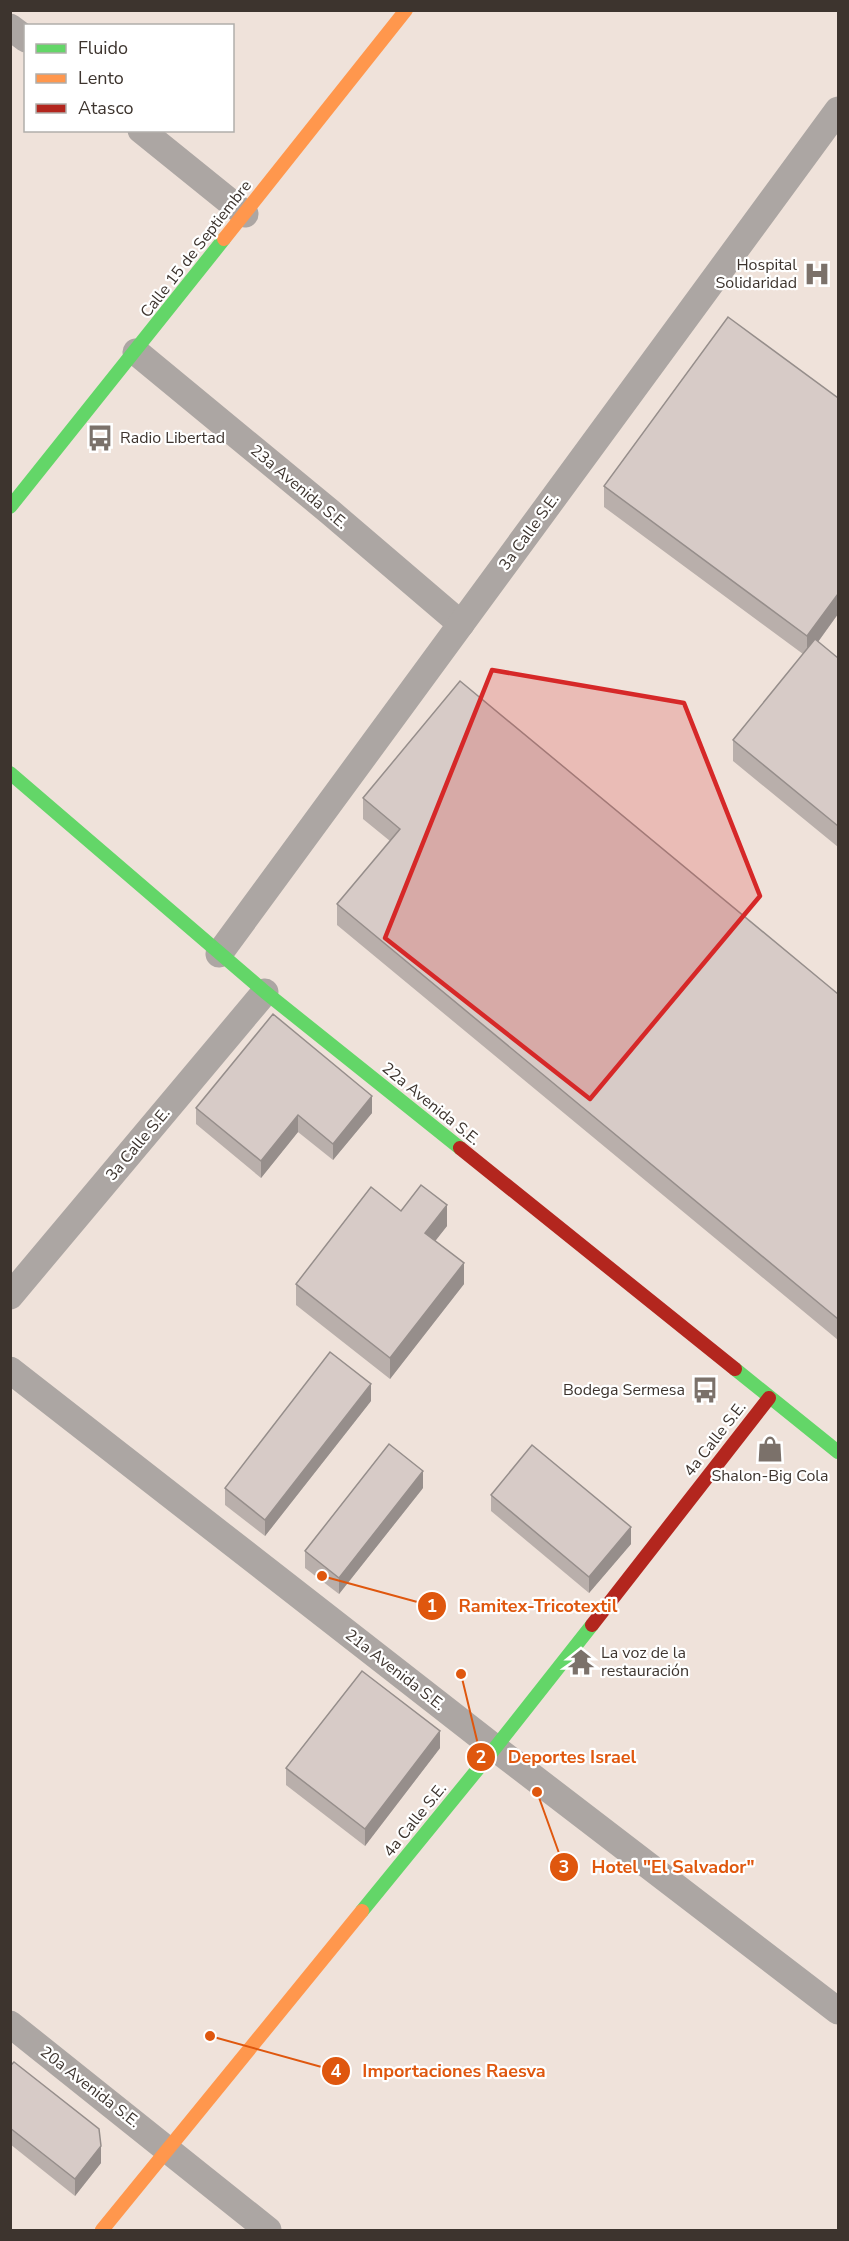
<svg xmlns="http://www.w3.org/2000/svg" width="849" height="2241" font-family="'Nunito Sans',sans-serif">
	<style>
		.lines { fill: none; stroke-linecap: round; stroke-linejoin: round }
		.street { stroke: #aca6a3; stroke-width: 27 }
		.fast { stroke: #63d668; stroke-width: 14 }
		.slow { stroke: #ff974d; stroke-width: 14 }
		.jam { stroke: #b3261e; stroke-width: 14 }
		.wall { fill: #b9afab }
		.shaded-wall { fill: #968e8b }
		.building { fill: #d7cbc7; stroke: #968e8b; stroke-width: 1.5 }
		.marked { fill: #d62828; fill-opacity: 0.2; stroke: #d62828; stroke-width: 4.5; stroke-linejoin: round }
		.labels { text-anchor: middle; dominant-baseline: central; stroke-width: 4.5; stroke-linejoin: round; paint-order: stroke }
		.street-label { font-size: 16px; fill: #3d342e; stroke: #fff }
		.poi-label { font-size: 16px; fill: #3d342e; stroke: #fff; text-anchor: end }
		.leader { fill: none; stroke: #df570e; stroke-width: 2 }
		.callout-dot { fill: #df570e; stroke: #fff; stroke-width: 2 }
		.mark-label { font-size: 18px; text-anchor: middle; font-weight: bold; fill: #fff }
		.callout-label { font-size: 18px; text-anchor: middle; font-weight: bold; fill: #df570e; stroke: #fff; stroke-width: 4.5; stroke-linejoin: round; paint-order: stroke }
	</style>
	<rect width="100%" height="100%" fill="#efe2da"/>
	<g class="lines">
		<g class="street">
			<polyline points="10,27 26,39"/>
			<polyline points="141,130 245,214"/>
			<polyline points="136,352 330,512 461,624"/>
			<polyline points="219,954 838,110"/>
			<polyline points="10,1296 265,992"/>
			<polyline points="10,1370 495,1748 838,2011"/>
			<polyline points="10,2024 268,2230"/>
		</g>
		<g class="fast">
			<polyline points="10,507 224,239"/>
			<polyline points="10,773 265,992 460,1148"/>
			<polyline points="735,1369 838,1452"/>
			<polyline points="362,1911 495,1748 592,1625"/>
		</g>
		<g class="slow">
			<polyline points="224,239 406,10"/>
			<polyline points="102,2230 362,1911"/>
		</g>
		<g class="jam">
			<polyline points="460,1148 735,1369"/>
			<polyline points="592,1625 769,1398"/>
		</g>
	</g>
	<g class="wall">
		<polygon points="838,398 838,614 818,642 838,658 838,847 733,761 733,740 803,654 604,507 604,486"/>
		<polygon points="363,798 838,994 838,1340 337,925 337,904 390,841 363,819"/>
		<polygon points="196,1108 372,1113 333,1160 298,1132 261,1178 196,1124"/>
		<polygon points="401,1211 447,1226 435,1241 464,1284 390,1379 296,1305 296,1284"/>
		<polygon points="371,1401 265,1536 225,1505 225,1488"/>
		<polygon points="423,1488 339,1594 305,1568 305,1551"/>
		<polygon points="491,1495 631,1544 589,1593 491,1511"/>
		<polygon points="440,1748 365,1846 286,1785 286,1768"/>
		<polygon points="10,2066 101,2163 75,2196 10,2144"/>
	</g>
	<g class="shaded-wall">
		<polygon points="838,594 838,614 807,657 807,636"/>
		<polygon points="372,1096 372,1113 333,1160 333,1144"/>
		<polygon points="298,1115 298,1132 261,1178 261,1161"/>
		<polygon points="447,1205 447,1226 425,1254 425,1233"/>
		<polygon points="464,1263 464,1284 390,1379 390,1358"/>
		<polygon points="371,1384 371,1401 265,1536 265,1520"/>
		<polygon points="423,1471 423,1488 339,1594 339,1578"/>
		<polygon points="631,1527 631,1544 589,1593 589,1577"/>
		<polygon points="440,1731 440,1748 365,1846 365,1829"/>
		<polygon points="101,2146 101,2163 75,2196 75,2179"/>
	</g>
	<g class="building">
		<polygon points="728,317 838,398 838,594 807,636 604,486"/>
		<polygon points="815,639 838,658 838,826 733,740"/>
		<polygon points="460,681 838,994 838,1319 337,904 400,829 363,798"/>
		<polygon points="273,1014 372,1096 333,1144 298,1115 261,1161 196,1108"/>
		<polygon points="421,1185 447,1205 425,1233 464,1263 390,1358 296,1284 371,1187 401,1211"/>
		<polygon points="330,1352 371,1384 265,1520 225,1488"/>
		<polygon points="389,1444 423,1471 339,1578 305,1551"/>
		<polygon points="532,1445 631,1527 589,1577 491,1495"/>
		<polygon points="362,1671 440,1731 365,1829 286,1768"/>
		<polygon points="14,2062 99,2129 101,2146 75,2179 10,2128 10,2066"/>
	</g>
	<path class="marked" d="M492,670L684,703L760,896L590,1099L385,938Z"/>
	<defs>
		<g id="hospital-bare" transform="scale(2.07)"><path d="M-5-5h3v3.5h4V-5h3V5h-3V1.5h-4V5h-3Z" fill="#7b716a" stroke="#fff" stroke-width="2.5" paint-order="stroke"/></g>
		<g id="bus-bare" transform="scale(2.07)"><path d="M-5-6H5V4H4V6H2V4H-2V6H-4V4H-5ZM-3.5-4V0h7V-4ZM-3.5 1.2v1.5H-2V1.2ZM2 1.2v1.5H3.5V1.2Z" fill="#7b716a" stroke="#fff" stroke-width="2.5" paint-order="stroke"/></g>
		<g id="shop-bare" transform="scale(2.07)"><path d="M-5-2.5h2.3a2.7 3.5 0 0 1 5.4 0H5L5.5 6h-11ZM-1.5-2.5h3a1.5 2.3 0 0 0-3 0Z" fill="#7b716a" stroke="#fff" stroke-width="2.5" paint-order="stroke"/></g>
		<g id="temple-bare" transform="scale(2.07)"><path d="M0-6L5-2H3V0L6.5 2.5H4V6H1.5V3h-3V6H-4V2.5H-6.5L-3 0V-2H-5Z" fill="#7b716a" stroke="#fff" stroke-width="2.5" paint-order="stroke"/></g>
	</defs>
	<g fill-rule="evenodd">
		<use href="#hospital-bare" x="817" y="274"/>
		<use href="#bus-bare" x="100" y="438"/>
		<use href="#bus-bare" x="705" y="1390"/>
		<use href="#shop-bare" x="770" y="1449"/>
		<use href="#temple-bare" x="581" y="1662"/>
	</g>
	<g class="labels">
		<g class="street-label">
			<text transform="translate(196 249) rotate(-52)">Calle 15 de Septiembre</text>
			<text transform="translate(299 487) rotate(40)">23a Avenida S.E.</text>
			<text transform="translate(529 532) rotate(-54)">3a Calle S.E.</text>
			<text transform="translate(431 1104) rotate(39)">22a Avenida S.E.</text>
			<text transform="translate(138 1144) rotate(-50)">3a Calle S.E.</text>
			<text transform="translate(715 1439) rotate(-52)">4a Calle S.E.</text>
			<text transform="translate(395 1670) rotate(38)">21a Avenida S.E.</text>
			<text transform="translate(415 1820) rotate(-51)">4a Calle S.E.</text>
			<text transform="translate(90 2087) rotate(38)">20a Avenida S.E.</text>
		</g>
		<g class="poi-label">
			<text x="797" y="265">Hospital<tspan x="797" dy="18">Solidaridad</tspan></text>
			<text x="120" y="438" text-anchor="start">Radio Libertad</text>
			<text x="685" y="1390">Bodega Sermesa</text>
			<text x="770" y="1476" text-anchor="middle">Shalon-Big Cola</text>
			<text x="601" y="1653" text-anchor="start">La voz de la<tspan x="601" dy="18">restauración</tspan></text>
		</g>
	</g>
	<path class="leader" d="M322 1576L432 1606M461 1674L481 1757M537 1792L564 1867M210 2036L336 2071"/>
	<g class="callout-dot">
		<circle cx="322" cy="1576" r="6"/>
		<circle cx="461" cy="1674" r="6"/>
		<circle cx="537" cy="1792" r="6"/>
		<circle cx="210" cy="2036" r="6"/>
		<circle cx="432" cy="1606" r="15"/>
		<circle cx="481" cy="1757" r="15"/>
		<circle cx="564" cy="1867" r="15"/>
		<circle cx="336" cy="2071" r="15"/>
	</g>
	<g class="mark-label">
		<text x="432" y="1612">1</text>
		<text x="481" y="1763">2</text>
		<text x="564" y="1873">3</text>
		<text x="336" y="2077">4</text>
	</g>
	<g class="callout-label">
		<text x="538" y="1612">Ramitex-Tricotextil</text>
		<text x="572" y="1763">Deportes Israel</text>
		<text x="673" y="1873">Hotel "El Salvador"</text>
		<text x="454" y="2077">Importaciones Raesva</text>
	</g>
	<rect width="849" height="2241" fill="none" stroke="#3d342e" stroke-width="24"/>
	<rect x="24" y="24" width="210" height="108" fill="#ffffff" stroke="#b1aeab" stroke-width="1.5"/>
	<rect x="36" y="44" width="30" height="9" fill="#63d668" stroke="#b1aeab" stroke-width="1.5"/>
	<text x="78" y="54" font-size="18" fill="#3d342e">Fluido</text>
	<rect x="36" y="74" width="30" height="9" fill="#ff974d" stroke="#b1aeab" stroke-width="1.5"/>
	<text x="78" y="84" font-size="18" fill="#3d342e">Lento</text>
	<rect x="36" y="104" width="30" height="9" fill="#b3261e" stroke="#b1aeab" stroke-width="1.5"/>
	<text x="78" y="114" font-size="18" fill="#3d342e">Atasco</text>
</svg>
